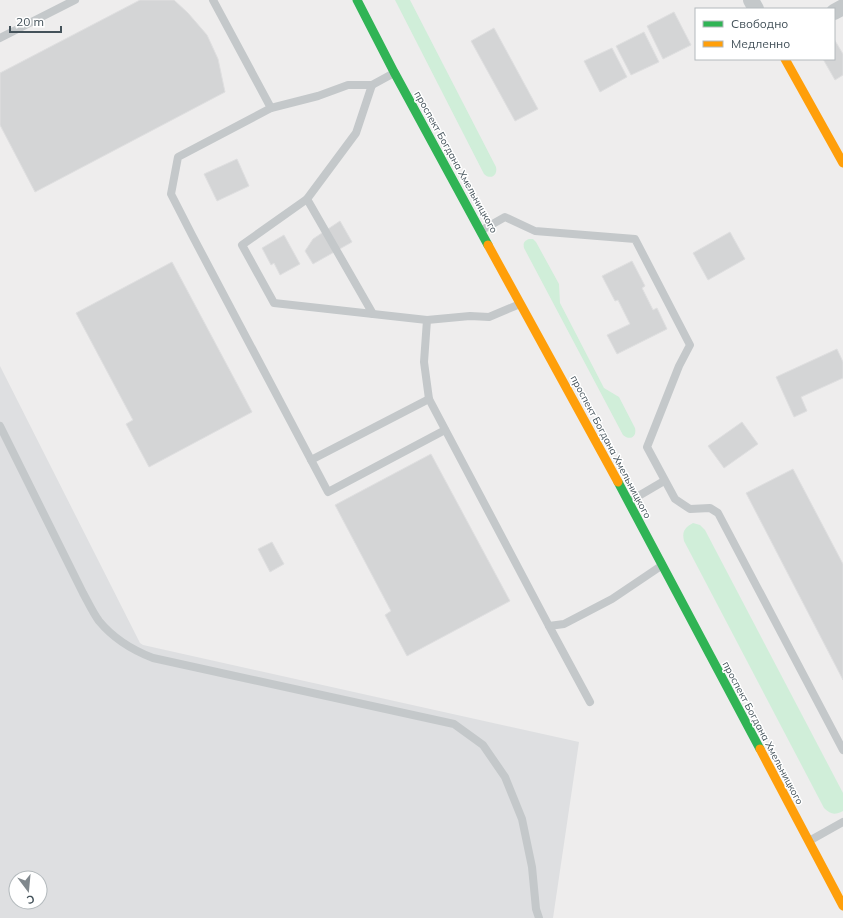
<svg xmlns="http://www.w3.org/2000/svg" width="843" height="918" font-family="Mulish,sans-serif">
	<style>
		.airport { fill: #dedfe1; fill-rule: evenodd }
		.green { fill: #d0eed9 }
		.building { fill: #d4d5d6; stroke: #dfdfe0 }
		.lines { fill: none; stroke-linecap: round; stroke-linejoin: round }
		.lane { stroke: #c4c8ca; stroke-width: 8 }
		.street { stroke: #c4c8ca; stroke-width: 16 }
		.fast { stroke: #30b455; stroke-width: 9 }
		.slow { stroke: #ff9f0a; stroke-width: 9 }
		.labels { text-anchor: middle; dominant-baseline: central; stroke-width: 3; stroke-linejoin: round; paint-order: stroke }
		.street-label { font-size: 10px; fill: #44525a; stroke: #fff }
	</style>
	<rect width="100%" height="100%" fill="#eeeded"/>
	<path class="airport" d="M0,366L140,643L143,645L579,742L553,918H0ZM16,878H40V902H16Z"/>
	<g class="green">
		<path d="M395,0H410L496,167C498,176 490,180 484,174Z"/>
		<path d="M529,239H533L536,242L559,284L560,303L604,388L619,397L635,428C637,437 630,441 623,435L524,248C523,243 524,241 529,239Z"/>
		<path d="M693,523L700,525L705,530L843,793V811C835,815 831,815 824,808L684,541C682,532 684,528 693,523Z"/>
	</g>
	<g class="building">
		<polygon points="140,0 174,0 188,13 207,35 218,59 225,92 35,192 0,125 0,73"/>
		<polygon points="674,12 691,45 663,59 647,26"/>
		<polygon points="494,28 538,109 515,121 471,41"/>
		<polygon points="644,32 659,62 631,75 616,46"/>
		<polygon points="834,39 843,54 843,75 835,80 823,59 834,59"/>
		<polygon points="612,48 627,77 600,92 584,61"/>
		<polygon points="237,159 249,186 217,201 204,174"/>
		<polygon points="340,221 352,242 313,264 305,251 313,239"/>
		<polygon points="730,232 745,259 708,280 693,253"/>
		<polygon points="284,235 300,264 280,275 274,263 271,265 262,248"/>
		<polygon points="632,261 645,286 642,288 653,310 657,308 667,329 617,354 607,335 630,324 618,300 615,301 602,276"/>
		<polygon points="172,262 252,412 149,467 126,424 133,420 76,313"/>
		<polygon points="837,349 843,362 843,378 801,397 807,411 794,417 776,377"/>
		<polygon points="742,422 758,444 724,468 708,446"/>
		<polygon points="431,454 510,601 407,656 385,615 391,611 335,505"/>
		<polygon points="793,469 843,564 843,680 746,493"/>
		<polygon points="272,542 284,564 270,572 258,549"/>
	</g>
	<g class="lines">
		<g class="lane">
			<polyline points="213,0 271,108"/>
			<polyline points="0,38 75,0"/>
			<polyline points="394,73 372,85 348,85 318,96 271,108 178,157 171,194 192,235 328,492 445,430"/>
			<polyline points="372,85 356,133 307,199 242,245 274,303 373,314"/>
			<polyline points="307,199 373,314 427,320"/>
			<polyline points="482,230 505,217 535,231 635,239 690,345 679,366 647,447 675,499 690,509 710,508 718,513 843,750"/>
			<polyline points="520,304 489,317 470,316 427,320 424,362 429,399 549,626 564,624 612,599 661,566"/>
			<path d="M0,426L83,593C88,602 93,613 99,621C113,638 132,650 153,658L454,724L483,745L505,777L522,819L532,867L536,909L539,918"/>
			<polyline points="311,460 429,399"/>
			<polyline points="630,501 664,481"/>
			<polyline points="549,626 590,702"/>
			<polyline points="809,841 843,822"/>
		</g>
		<g class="street">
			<polyline points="751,0 756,9"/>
			<polyline points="834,12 843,7"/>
		</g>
		<g class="fast">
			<polyline points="357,0 394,72 488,245"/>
			<polyline points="618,482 760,749"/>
		</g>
		<g class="slow">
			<polyline points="785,59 843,163"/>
			<polyline points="488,245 618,482"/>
			<polyline points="760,749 843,906"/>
		</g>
	</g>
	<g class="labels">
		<g class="street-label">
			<text transform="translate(456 162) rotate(61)">проспект Богдана Хмельницкого</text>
			<text transform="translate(611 447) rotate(62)">проспект Богдана Хмельницкого</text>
			<text transform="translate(763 733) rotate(62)">проспект Богдана Хмельницкого</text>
		</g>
	</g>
	<rect x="695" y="8" width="140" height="52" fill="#ffffff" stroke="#b4babd"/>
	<rect x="703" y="21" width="20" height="6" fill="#30b455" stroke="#b4babd"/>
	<text x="731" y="28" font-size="12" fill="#44525a">Свободно</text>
	<rect x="703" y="41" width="20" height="6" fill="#ff9f0a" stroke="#b4babd"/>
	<text x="731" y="48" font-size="12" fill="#44525a">Медленно</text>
	<g transform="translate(28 890) rotate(164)"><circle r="19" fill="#ffffff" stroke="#b4babd"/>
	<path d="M0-3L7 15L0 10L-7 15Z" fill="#80888d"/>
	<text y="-6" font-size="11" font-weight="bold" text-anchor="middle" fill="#44525a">С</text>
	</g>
	<path d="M10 26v6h51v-6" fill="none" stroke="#44525a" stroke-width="2"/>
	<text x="16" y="26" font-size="12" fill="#44525a" stroke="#ffffff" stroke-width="3" paint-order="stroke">20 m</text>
</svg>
